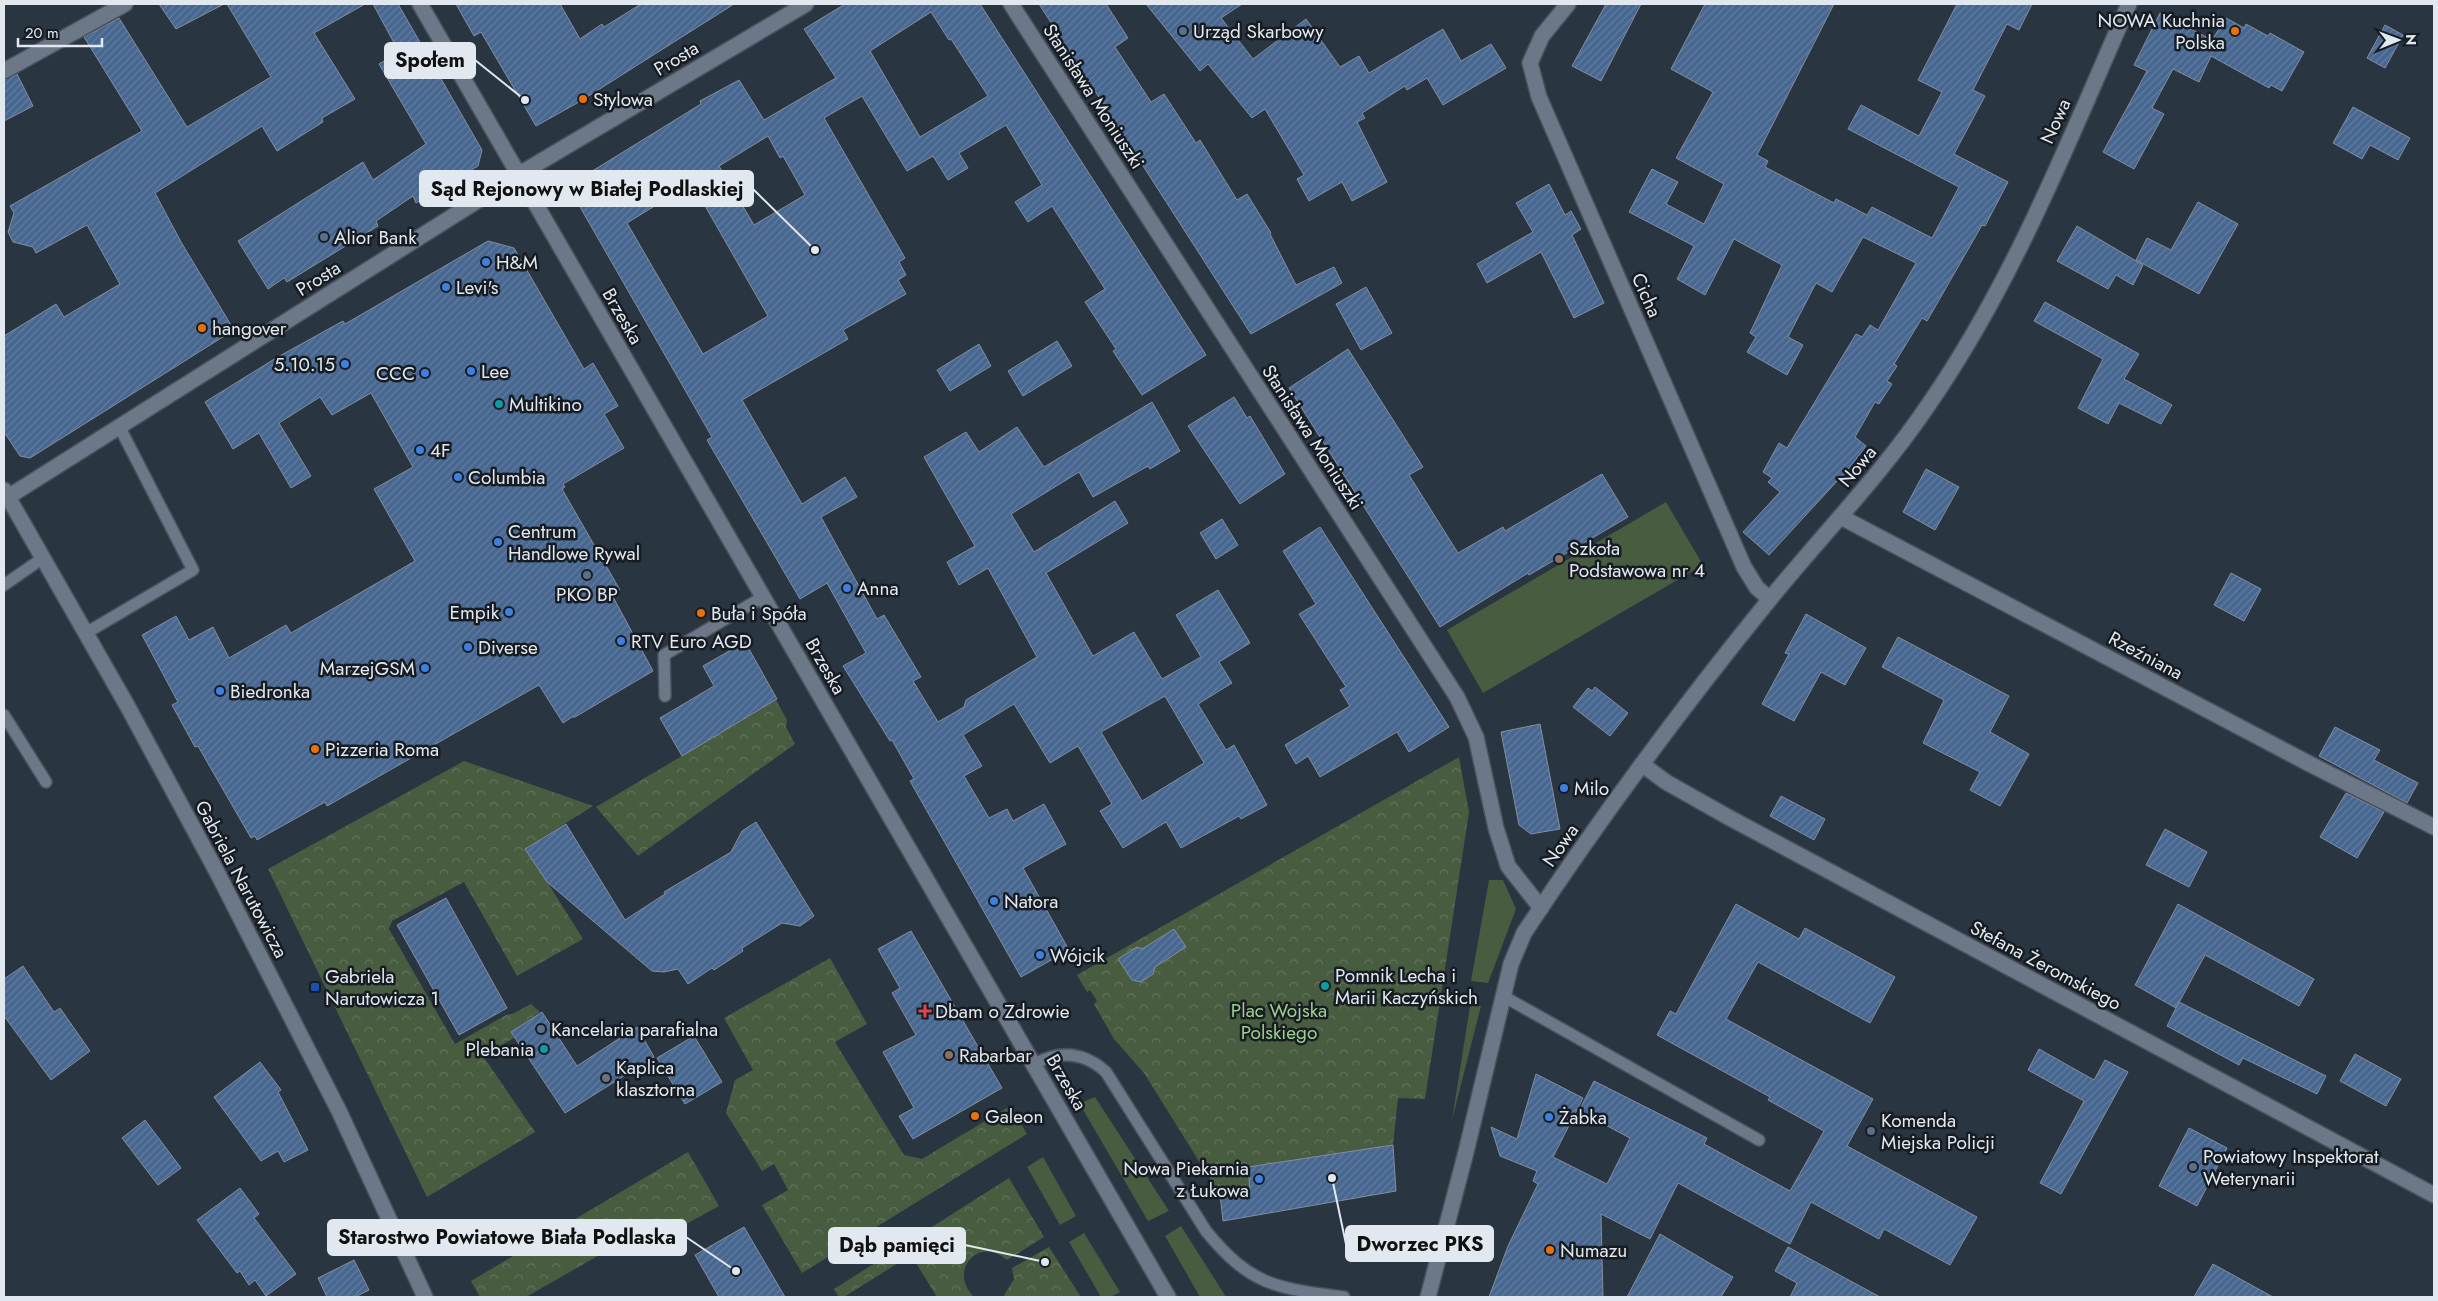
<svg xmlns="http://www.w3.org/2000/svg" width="2438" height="1301" font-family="Jost,sans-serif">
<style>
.grass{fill:#485c40}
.forest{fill:url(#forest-crowns)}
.building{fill:url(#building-hatch);stroke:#828e9e;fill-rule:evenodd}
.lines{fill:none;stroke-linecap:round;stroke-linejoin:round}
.lane-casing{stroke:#49515d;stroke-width:14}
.street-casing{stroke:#49515d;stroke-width:18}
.secondary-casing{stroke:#49515d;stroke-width:18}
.lane{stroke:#6c7887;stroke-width:11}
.street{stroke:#6c7887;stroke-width:15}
.secondary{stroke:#6c7887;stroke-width:15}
.service-dot{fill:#5c6f8a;stroke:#171c22;stroke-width:2}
.food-dot{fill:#e8710a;stroke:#171c22;stroke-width:2}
.shop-dot{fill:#3f7fe0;stroke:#171c22;stroke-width:2}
.culture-dot{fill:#0f9aa8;stroke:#171c22;stroke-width:2}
.education-dot{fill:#8d6e63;stroke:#171c22;stroke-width:2}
.transit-dot{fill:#1a4fb4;stroke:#171c22;stroke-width:2}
.health-dot{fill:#e0444e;stroke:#171c22;stroke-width:2}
.worship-dot{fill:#6b7280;stroke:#171c22;stroke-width:2}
.labels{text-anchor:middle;stroke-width:5;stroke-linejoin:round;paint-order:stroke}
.poi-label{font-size:19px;fill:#e1e8f0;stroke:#171c22;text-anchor:start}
.street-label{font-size:19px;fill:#e1e8f0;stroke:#171c22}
.park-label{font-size:19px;fill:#9ecf8c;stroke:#171c22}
.leader{fill:none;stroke:#e1e8f0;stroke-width:2}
.callout-dot{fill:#e1e8f0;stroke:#171c22;stroke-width:2}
.callout{fill:#e1e8f0;stroke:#e1e8f0;stroke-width:2}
.callout-label{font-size:20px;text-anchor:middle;font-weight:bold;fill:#111}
</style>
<defs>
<pattern id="forest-crowns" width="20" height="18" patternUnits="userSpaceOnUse" patternTransform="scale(1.25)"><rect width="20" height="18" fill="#485c40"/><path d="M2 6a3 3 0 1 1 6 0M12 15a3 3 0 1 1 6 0" fill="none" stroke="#62735c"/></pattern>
<pattern id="building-hatch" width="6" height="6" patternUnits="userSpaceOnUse" patternTransform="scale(1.25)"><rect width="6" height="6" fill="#476790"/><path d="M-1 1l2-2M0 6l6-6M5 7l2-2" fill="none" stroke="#617da0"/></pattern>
</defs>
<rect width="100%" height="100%" fill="#2a3542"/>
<g class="grass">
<polygon points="1666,502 1703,565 1483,693 1447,630"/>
<polygon points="1489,880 1503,880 1516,909 1488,983 1471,981"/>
<polygon points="1470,1006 1481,1006 1452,1120"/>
<polygon points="1095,1097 1169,1211 1148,1221 1082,1108 1083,1102"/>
<polygon points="1043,1157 1076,1216 1060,1225 1027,1167"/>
<polygon points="1181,1226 1226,1297 1200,1297 1165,1236"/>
<polygon points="1084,1233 1120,1292 1111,1297 1101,1297 1069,1242"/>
</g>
<g class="forest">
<polygon points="776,700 787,720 786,727 795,744 638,856 596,807"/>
<polygon points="1459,757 1469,812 1425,1099 1398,1098 1393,1145 1270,1189 1220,1195 1144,1073 1114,1039 1094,1004 1097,1001 1090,990 1087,992 1077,975"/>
<polygon points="464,761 593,806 526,848 583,939 517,976 464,882 392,921 389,929 455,1044 506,1015 512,1014 531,1004 540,1012 511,1032 514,1038 483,1056 535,1132 427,1197 268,869"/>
<polygon points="830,958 867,1024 835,1042 904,1155 922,1159 1010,1106 1027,1134 802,1273 762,1205 788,1190 774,1164 762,1171 726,1113 735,1080 753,1070 724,1018"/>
<polygon points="688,1152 719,1206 641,1249 629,1238 526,1297 480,1297 471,1281"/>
<path d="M 1009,1178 L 1044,1237 L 1007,1260 C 980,1235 947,1270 974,1297 L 937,1297 L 911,1255 L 844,1297 L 839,1297 L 834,1289 Z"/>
<polygon points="1049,1247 1081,1297 1003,1297 1014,1279 1012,1268"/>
</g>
<g class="building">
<polygon points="159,4 224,4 176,29"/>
<polygon points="227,4 365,4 314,33 355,99 322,118 323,122 277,151 262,126 155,193 181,242 234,330 30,458 20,456 4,432 4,336 56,304 64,317 120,284 87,225 36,253 33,247 13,242 8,232 14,213 10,206 142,131 84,37 119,18 187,127 271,77"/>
<polygon points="373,4 398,4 482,150 478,166 416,203 413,196 376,221 378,226 287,282 284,278 268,289 238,241 363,162 373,180 426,144 379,64 399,52"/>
<polygon points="456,4 560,4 580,39 602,24 604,27 641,4 734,4 579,102 536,126 481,32 474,36"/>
<path d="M 845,4 L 980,4 L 1206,355 L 1142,395 L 1113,351 L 1116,349 L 1085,302 L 1105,289 L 1052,206 L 1028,222 L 1015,202 L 1042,185 L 1006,125 L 959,153 L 968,168 L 948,180 L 933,156 L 907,171 L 862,96 L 824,118 L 905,258 L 899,262 L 906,275 L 898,280 L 906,294 L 843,330 L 848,339 L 742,400 L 802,504 L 845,477 L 857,497 L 821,517 L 877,619 L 884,615 L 921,677 L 913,681 L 938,722 L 964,707 L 966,700 L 1037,657 L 988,568 L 959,585 L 947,562 L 975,546 L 924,457 L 966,432 L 979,452 L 1017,427 L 1044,467 L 1152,402 L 1180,451 L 1150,469 L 1148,466 L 1093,497 L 1079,472 L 1011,514 L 1034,552 L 1115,501 L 1128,523 L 1046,573 L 1093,656 L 1134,632 L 1162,679 L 1201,657 L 1176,615 L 1218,590 L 1250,643 L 1219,662 L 1232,683 L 1198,704 L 1226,750 L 1234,745 L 1267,805 L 1241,819 L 1239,816 L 1181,848 L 1166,822 L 1123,848 L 1100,811 L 1112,804 L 1078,746 L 1050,763 L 1014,704 L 963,735 L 982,766 L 964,776 L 989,818 L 1007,809 L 1013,821 L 1044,804 L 1066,844 L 1023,868 L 1069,950 L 1021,977 L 910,781 L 914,779 L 892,740 L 890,741 L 843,666 L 866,653 L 827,583 L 800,599 L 707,440 L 712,437 L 568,186 L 701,104 L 700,101 L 739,80 L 764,120 L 836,78 L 804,29 ZM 931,12 L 949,40 L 951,39 L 988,96 L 920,137 L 870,51 ZM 768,136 L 780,158 L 783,156 L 805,195 L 754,225 L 719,166 ZM 692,183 L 768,316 L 703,354 L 627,223 ZM 1165,696 L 1204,763 L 1142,801 L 1101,732 Z"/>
<polygon points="1039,4 1106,4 1128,38 1115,47 1151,102 1164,94 1196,143 1200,140 1237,200 1247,194 1271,233 1270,234 1296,285 1334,267 1342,283 1251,334"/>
<polygon points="1146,4 1242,4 1221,18 1253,59 1306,19 1340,67 1359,56 1369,73 1443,29 1461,61 1491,44 1506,68 1443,105 1427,78 1407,90 1405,86 1362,113 1365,118 1357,122 1387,182 1352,201 1342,182 1309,201 1297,179 1304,175 1265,109 1252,118 1208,64 1200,71"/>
<polygon points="1606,4 1641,4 1601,81 1572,66"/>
<polygon points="1705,4 1834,4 1757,155 1768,161 1765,167 1834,203 1836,199 1867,215 1872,207 1932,238 1959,187 1848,129 1861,105 1919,136 1942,92 1918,80 1957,4 2032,4 2019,30 2007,24 1973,90 1985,96 1954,154 2008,182 1985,226 1982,225 1927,321 1922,318 1894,364 1897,366 1887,381 1892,384 1879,404 1875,402 1855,437 1866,446 1840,480 1839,479 1769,555 1743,532 1780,492 1768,482 1772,478 1763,472 1779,443 1787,448 1856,334 1862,337 1870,325 1878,330 1916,263 1863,237 1832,292 1816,283 1788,337 1803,345 1787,375 1747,352 1756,337 1750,333 1782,265 1734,239 1705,295 1677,279 1694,246 1629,212 1652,169 1678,182 1666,204 1704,224 1724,184 1676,158 1713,92 1671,69"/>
<polygon points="2160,13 2212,40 2226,18 2244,28 2246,24 2268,36 2270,33 2304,52 2282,91 2271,85 2269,88 2211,56 2199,82 2173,69 2152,108 2164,114 2134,169 2103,152 2147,71 2134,65"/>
<polygon points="2385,25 2403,35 2385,68 2367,58"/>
<polygon points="17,74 33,106 4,121 4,80"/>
<polygon points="2353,107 2410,138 2398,160 2370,145 2362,159 2333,143"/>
<polygon points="1549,184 1565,215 1571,211 1581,229 1572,235 1604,303 1574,318 1541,252 1487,283 1477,264 1533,232 1516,203"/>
<polygon points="2198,202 2238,224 2199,294 2136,260 2147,238 2171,250"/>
<polygon points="2077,226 2143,265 2133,285 2116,275 2108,289 2057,261"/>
<polygon points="488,241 514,248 584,369 593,363 618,406 604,414 624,448 563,484 565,487 562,489 620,590 612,595 653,671 575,717 572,717 563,723 539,685 327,806 325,802 257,840 255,836 251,838 198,746 195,747 172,705 178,702 142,635 176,616 189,640 213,627 229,658 286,625 291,633 415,561 374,489 413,467 371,393 332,415 320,397 279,423 311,476 291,488 259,433 233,449 205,402 276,358 343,321 345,324"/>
<polygon points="1366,287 1392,333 1361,350 1336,304"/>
<polygon points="2045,302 2139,354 2124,379 2172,405 2161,424 2119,403 2108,424 2078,408 2103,359 2034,321"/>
<polygon points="1057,341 1072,366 1023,396 1008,371"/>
<polygon points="979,344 991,366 950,391 937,370"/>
<polygon points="1348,349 1423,467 1409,475 1458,553 1503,527 1505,531 1602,474 1628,517 1529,575 1528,573 1440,627 1289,388"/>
<polygon points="1234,397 1247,418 1250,416 1285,474 1240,504 1188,426"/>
<polygon points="1926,469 1959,487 1935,530 1903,512"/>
<polygon points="1222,519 1238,545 1216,559 1200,533"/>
<polygon points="1320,527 1449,727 1409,752 1397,732 1320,777 1308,756 1296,764 1285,745 1350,706 1340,690 1346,687 1299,614 1316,604 1283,551"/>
<polygon points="2231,573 2261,589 2244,621 2214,605"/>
<polygon points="1806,614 1866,648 1845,685 1821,672 1794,721 1762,704 1789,654 1785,653"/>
<polygon points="1898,637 2009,696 1990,732 2029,754 2000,806 1970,790 1980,772 1923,743 1944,700 1882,667"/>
<polygon points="745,642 777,699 682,756 660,718 714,686 703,666"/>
<polygon points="1595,687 1628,713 1610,736 1573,707 1588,688 1592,691"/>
<polygon points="1540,724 1560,829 1531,834 1519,825 1501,732"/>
<polygon points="2335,727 2380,750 2374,760 2418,783 2407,803 2319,756"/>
<polygon points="2346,793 2384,812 2357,858 2320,837"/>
<polygon points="1781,796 1825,819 1814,840 1770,816"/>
<polygon points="756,822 814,916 800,926 782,923 742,948 743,951 714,970 712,968 688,984 678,969 664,972 652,971 547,882 525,849 566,824 625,920 665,894 664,892 731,852 742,831"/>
<polygon points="2165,829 2207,852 2189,887 2146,865"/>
<polygon points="446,898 507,1008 459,1035 397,925"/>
<polygon points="1736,904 1799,939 1805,928 1895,977 1870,1023 1758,962 1726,1019 1873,1099 1847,1146 1977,1217 1950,1265 1884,1229 1879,1239 1811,1202 1790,1244 1678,1183 1650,1239 1601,1214 1603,1297 1489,1297 1508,1246 1538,1184 1533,1181 1537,1171 1500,1156 1491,1127 1517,1139 1536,1074 1583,1098 1553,1157 1607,1184 1630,1138 1579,1111 1594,1081 1707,1138 1704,1144 1790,1191 1824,1131 1768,1100 1770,1097 1657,1035 1670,1011 1676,1014"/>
<polygon points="2178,904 2314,979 2299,1006 2205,955 2176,1008 2135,985"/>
<polygon points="1174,929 1186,947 1155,967 1153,974 1141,982 1132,980 1118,959 1137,947 1142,949"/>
<polygon points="911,931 1002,1088 913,1139 899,1116 914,1108 883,1052 916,1035 892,993 900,988 878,949"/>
<polygon points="23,966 54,1012 60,1008 90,1051 51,1080 4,1016 4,979"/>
<polygon points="2179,1002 2326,1076 2317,1094 2243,1058 2239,1065 2167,1026"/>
<polygon points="542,1012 577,1066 637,1027 654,1057 565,1113 511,1032"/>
<polygon points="694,1036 722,1082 685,1104 657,1058"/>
<polygon points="2039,1049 2094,1080 2105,1060 2128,1072 2061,1194 2040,1183 2084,1101 2028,1070"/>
<polygon points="2355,1054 2401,1079 2386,1106 2340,1081"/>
<polygon points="260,1062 281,1090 278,1092 308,1150 284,1162 278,1151 261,1161 214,1097"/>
<polygon points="145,1120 181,1168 158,1185 122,1138"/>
<polygon points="2189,1128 2227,1148 2197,1206 2159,1186"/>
<polygon points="1393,1145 1396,1191 1223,1221 1220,1195 1250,1191 1248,1167"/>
<polygon points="240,1188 259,1214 254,1218 296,1274 266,1296 255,1280 249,1285 240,1271 237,1273 197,1220"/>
<polygon points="744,1227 785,1297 719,1297 695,1255"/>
<polygon points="1660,1234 1733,1277 1721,1297 1627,1297"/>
<polygon points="1788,1247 1880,1297 1790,1297 1797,1283 1775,1271"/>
<polygon points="354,1260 369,1290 355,1297 327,1297 318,1278"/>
<polygon points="2213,1264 2273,1297 2194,1297"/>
</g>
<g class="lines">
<defs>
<g id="lane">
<polyline points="4,585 43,558"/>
<polyline points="86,633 193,570 120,428"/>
<polyline points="665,696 664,655 763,597"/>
<polyline points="4,715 46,782"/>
<polyline points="1503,996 1759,1140"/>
<path d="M 1034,1064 C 1060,1050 1084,1052 1106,1072 L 1206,1231 C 1251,1286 1276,1288 1344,1297"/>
</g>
<g id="street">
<polyline points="420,4 1168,1297"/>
<polyline points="1011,4 1457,697 1476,737 1496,828 1508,866 1541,908"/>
<polyline points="1568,4 1542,36 1530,63 1539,97 1744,567 1757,588 1770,599"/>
<polyline points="4,71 125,4"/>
<polyline points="8,497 518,175 806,4"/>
<polyline points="1841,517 2306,762 2434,827"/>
<polyline points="1643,765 1666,782 1728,817 2434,1195"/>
</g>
<g id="secondary">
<polyline points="4,490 128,707 218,874 339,1111 425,1297"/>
<path d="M 1428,1297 L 1466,1152 L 1511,964 L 1524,933 C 1600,818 1683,706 1770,599 C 1823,534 1882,474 1929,404 C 2014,281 2069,140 2129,4"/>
</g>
</defs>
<use href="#lane" class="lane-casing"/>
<use href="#street" class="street-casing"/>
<use href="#secondary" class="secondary-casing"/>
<use href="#lane" class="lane"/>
<use href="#street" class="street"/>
<use href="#secondary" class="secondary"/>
</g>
<g class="service-dot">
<circle cx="1183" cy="31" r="5"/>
<circle cx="324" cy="237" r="5"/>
<circle cx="587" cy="575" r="5"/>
<circle cx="541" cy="1029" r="5"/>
<circle cx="1871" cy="1131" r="5"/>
<circle cx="2193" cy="1167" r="5"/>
</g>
<g class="food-dot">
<circle cx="2235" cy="31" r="5"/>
<circle cx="583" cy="99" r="5"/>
<circle cx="202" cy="328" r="5"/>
<circle cx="701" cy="613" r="5"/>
<circle cx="315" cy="749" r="5"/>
<circle cx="975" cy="1116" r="5"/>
<circle cx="1550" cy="1250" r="5"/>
</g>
<g class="shop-dot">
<circle cx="486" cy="262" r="5"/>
<circle cx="446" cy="287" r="5"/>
<circle cx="345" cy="364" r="5"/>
<circle cx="471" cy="371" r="5"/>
<circle cx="425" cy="373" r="5"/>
<circle cx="420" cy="450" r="5"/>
<circle cx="458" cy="477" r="5"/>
<circle cx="498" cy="542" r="5"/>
<circle cx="847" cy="588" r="5"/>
<circle cx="509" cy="612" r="5"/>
<circle cx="621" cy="641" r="5"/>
<circle cx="468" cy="647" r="5"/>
<circle cx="425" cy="668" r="5"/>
<circle cx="220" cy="691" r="5"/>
<circle cx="1564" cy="788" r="5"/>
<circle cx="994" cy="901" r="5"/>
<circle cx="1040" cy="955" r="5"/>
<circle cx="1549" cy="1117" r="5"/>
<circle cx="1259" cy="1179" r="5"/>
</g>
<g class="culture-dot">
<circle cx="499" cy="404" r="5"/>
<circle cx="1325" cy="986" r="5"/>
<circle cx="544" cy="1049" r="5"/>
</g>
<g class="education-dot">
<circle cx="1559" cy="559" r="5"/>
<circle cx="949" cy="1055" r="5"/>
</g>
<rect class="transit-dot" x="310" y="982" width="10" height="10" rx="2.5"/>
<path class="health-dot" d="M922.5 1003.5h5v5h5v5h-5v5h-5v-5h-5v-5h5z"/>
<circle class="worship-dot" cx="606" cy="1078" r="5"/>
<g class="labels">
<g class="poi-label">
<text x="2225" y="27" text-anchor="end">NOWA Kuchnia<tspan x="2225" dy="22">Polska</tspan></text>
<text x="1193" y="38">Urząd Skarbowy</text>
<text x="593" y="106">Stylowa</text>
<text x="334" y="244">Alior Bank</text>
<text x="496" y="269">H&amp;M</text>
<text x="456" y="294">Levi's</text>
<text x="212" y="335">hangover</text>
<text x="335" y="371" text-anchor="end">5.10.15</text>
<text x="481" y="378">Lee</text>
<text x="415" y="380" text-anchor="end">CCC</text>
<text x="509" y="411">Multikino</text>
<text x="430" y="457">4F</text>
<text x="468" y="484">Columbia</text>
<text x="508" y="538">Centrum<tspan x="508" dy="22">Handlowe Rywal</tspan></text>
<text x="1569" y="555">Szkoła<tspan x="1569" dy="22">Podstawowa nr 4</tspan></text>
<text x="857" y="595">Anna</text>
<text x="587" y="601" text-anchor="middle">PKO BP</text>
<text x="499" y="619" text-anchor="end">Empik</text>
<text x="711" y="620">Buła i Spóła</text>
<text x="631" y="648">RTV Euro AGD</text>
<text x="478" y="654">Diverse</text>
<text x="415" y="675" text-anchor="end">MarzejGSM</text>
<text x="230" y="698">Biedronka</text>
<text x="325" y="756">Pizzeria Roma</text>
<text x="1574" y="795">Milo</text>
<text x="1004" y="908">Natora</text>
<text x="1050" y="962">Wójcik</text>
<text x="1335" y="982">Pomnik Lecha i<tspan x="1335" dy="22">Marii Kaczyńskich</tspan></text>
<text x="325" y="983">Gabriela<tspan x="325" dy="22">Narutowicza 1</tspan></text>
<text x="935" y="1018">Dbam o Zdrowie</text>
<text x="551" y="1036">Kancelaria parafialna</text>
<text x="534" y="1056" text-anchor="end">Plebania</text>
<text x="959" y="1062">Rabarbar</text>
<text x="616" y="1074">Kaplica<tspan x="616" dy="22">klasztorna</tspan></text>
<text x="985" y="1123">Galeon</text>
<text x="1559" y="1124">Żabka</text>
<text x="1881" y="1127">Komenda<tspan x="1881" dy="22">Miejska Policji</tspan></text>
<text x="2203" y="1163">Powiatowy Inspektorat<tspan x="2203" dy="22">Weterynarii</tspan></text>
<text x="1249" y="1175" text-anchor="end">Nowa Piekarnia<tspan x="1249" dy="22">z Łukowa</tspan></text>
<text x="1560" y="1257">Numazu</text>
</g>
<g class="street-label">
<text transform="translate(676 58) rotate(-31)" y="7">Prosta</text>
<text transform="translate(1094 96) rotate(57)" y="7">Stanisława Moniuszki</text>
<text transform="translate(2055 121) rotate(-66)" y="7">Nowa</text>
<text transform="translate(318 278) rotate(-32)" y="7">Prosta</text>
<text transform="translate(1647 295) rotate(66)" y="7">Cicha</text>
<text transform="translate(623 316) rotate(60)" y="7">Brzeska</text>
<text transform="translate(1313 437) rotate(57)" y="7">Stanisława Moniuszki</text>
<text transform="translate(1857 466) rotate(-50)" y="7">Nowa</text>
<text transform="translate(2146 655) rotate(28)" y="7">Rzeźniana</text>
<text transform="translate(826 666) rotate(60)" y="7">Brzeska</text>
<text transform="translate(1560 845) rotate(-55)" y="7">Nowa</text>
<text transform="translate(242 879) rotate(62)" y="7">Gabriela Narutowicza</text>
<text transform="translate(2046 965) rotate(28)" y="7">Stefana Żeromskiego</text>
<text transform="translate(1067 1082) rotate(60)" y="7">Brzeska</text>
</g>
<g class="park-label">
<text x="1279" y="1017">Plac Wojska<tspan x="1279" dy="22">Polskiego</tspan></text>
</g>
</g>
<path class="leader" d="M525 100L475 60M815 250L753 189M736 1271L686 1237M1332 1178L1346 1244M1045 1262L965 1245"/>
<g class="callout-dot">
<circle cx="525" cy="100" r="5"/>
<circle cx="815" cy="250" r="5"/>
<circle cx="736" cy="1271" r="5"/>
<circle cx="1332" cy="1178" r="5"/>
<circle cx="1045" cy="1262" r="5"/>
</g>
<g class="callout">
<rect x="385" y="43" width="90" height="35" rx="5"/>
<rect x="420" y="171" width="333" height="35" rx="5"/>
<rect x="328" y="1220" width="358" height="35" rx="5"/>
<rect x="1346" y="1226" width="147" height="35" rx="5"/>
<rect x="829" y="1228" width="136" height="35" rx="5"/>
</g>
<g class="callout-label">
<text x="430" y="67">Społem</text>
<text x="587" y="196">Sąd Rejonowy w Białej Podlaskiej</text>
<text x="507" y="1244">Starostwo Powiatowe Biała Podlaska</text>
<text x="1420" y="1251">Dworzec PKS</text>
<text x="897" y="1252">Dąb pamięci</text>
</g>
<rect width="2438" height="1301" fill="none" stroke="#e1e8f0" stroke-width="10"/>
<g transform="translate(2398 40) rotate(89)" stroke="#171c22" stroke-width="4" paint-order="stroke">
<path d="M0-4L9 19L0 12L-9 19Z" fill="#e1e8f0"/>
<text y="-8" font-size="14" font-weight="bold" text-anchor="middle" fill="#e1e8f0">N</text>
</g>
<path d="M18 38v8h84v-8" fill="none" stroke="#e1e8f0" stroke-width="2.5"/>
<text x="25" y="38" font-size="15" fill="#e1e8f0" stroke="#171c22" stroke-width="4" paint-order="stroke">20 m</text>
</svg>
